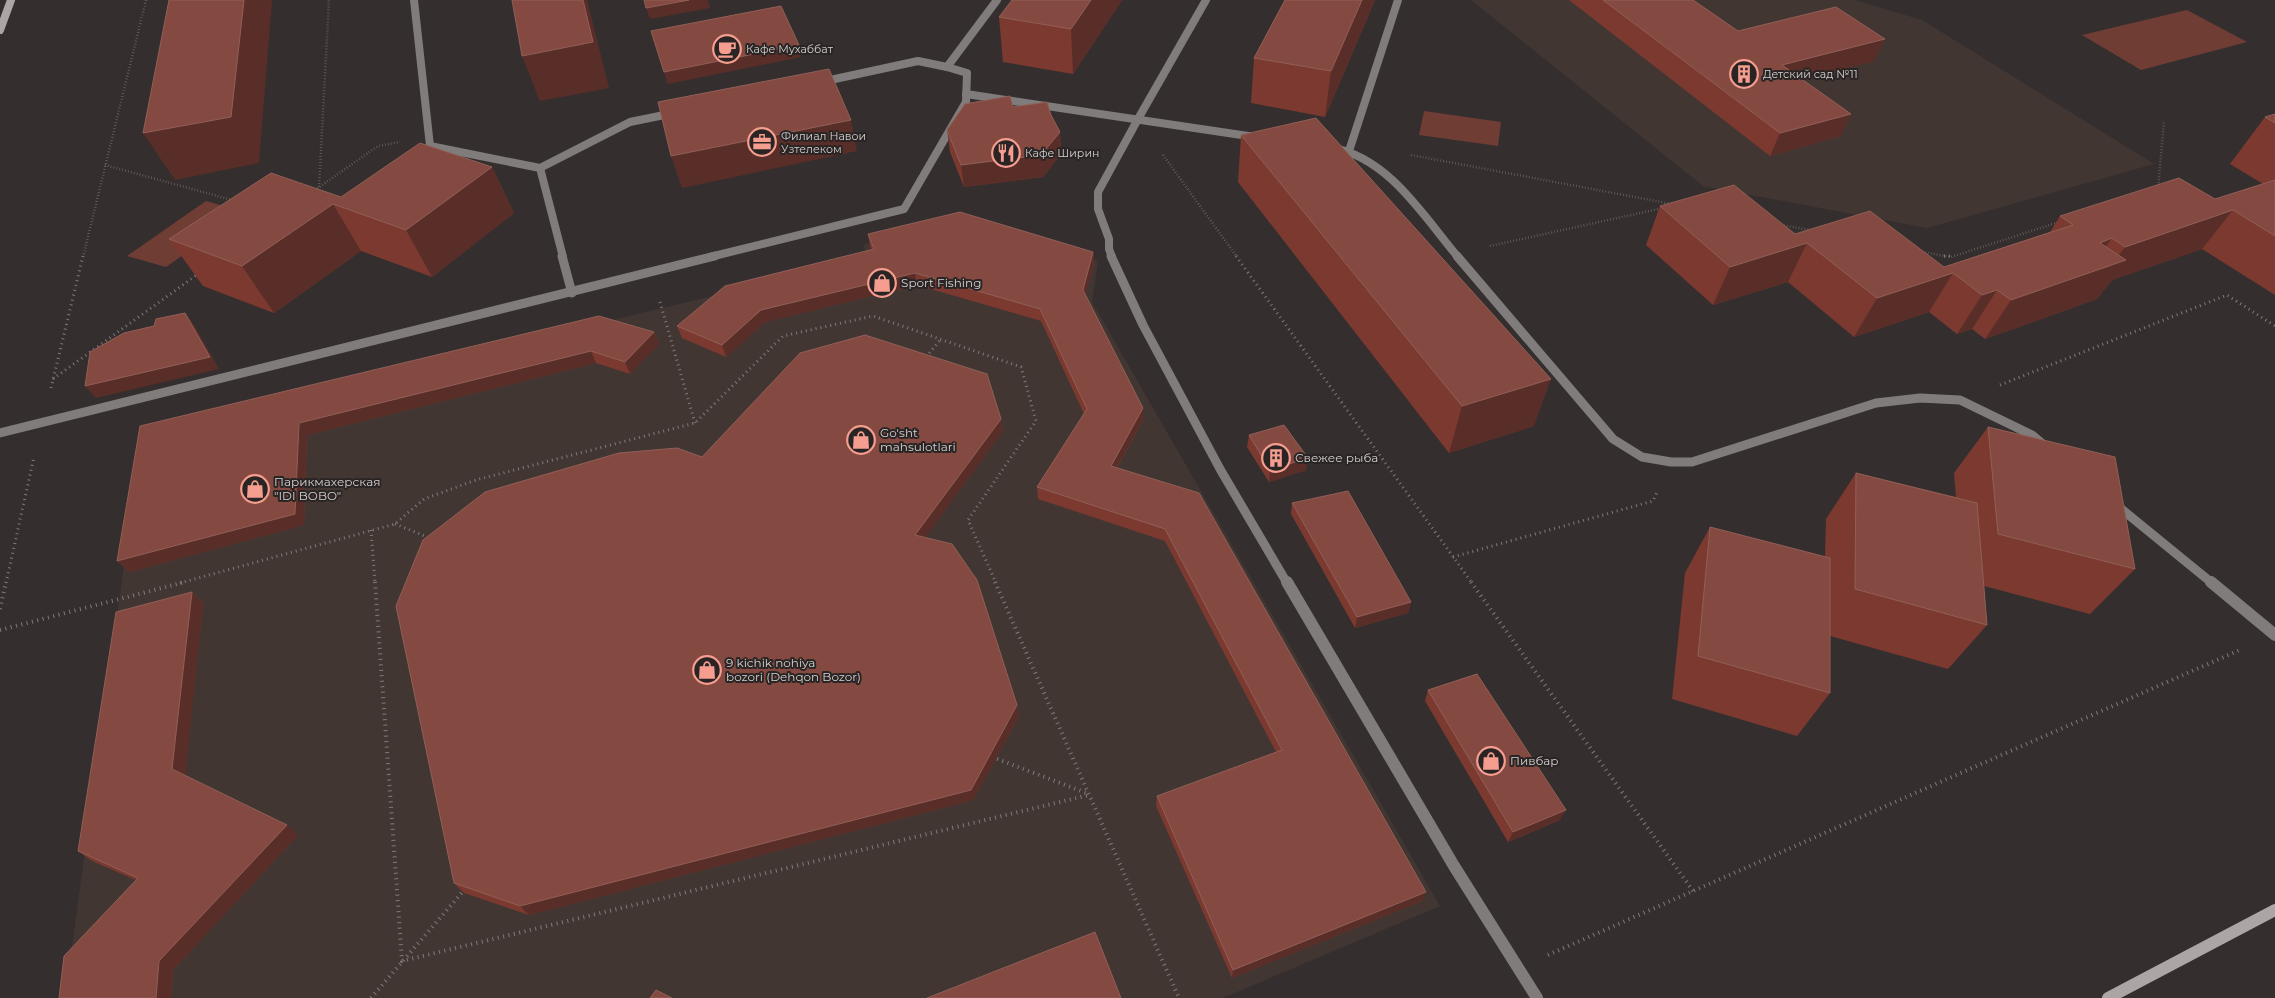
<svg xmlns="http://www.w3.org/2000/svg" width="2275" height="998" font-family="Montserrat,sans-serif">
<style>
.built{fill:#423633}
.green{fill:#703d35}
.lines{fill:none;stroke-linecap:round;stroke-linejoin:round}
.path-far2{stroke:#807b7a;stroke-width:2.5;stroke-dasharray:0.5 2.5;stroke-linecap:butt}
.path-far1{stroke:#807b7a;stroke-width:3;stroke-dasharray:1 4;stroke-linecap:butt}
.path{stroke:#807b7a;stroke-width:4;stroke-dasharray:1 4.5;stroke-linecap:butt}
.lane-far2{stroke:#7f7c7b;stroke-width:8}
.lane-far1{stroke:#7f7c7b;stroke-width:9}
.lane{stroke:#7f7c7b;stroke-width:12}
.street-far2{stroke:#7f7c7b;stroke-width:8}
.street-far1{stroke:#7f7c7b;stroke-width:9}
.street{stroke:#7f7c7b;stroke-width:12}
.secondary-far1{stroke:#aba6a5;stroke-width:8}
.secondary{stroke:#aba6a5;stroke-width:12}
.wall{fill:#7b3930}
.shaded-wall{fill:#5a2e28}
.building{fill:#844a41;stroke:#915f57}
.labels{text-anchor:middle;stroke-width:4;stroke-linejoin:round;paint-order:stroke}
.far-poi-label{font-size:11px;fill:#d4d0cf;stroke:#2a2524;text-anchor:start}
.poi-label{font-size:12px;fill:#d4d0cf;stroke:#2a2524;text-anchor:start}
</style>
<rect width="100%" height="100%" fill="#342f2e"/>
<g class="built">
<polygon points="1471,0 1854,0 1922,20 2154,164 1927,228 1703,186"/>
<polygon points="963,219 1098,261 1092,302 1440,906 1223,998 65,998 142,434 869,258 863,245"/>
</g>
<g class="green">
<polygon points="2187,10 2247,42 2141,70 2082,35"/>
<polygon points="1424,111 1501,122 1498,146 1419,135"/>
<polygon points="206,201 244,212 166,267 127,256"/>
</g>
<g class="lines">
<g class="path-far2">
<polyline points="1163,155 1237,257"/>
<polyline points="1411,155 1672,204"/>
<polyline points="105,165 232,200"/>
<polyline points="319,187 329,0"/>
<polyline points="2158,189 2164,122"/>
<polyline points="315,190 378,146 400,142"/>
<polyline points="1781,225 1810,230"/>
<polyline points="1490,246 1663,208"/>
<polyline points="1922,252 1951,257 2059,222"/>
<polyline points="83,257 146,0"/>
</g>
<g class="path-far1">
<polyline points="1236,256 1472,583"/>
<polyline points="1944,256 1954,256"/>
<polyline points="660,302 695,423"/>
<polyline points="926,357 941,339"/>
<polyline points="53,379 198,274"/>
<polyline points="2000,385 2227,295 2275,326"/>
<polyline points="51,388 83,256"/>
<polyline points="395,524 430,538"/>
<polyline points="371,530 375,583"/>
<polyline points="1453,557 1653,501 1658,490"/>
<polyline points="6,583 34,457"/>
<polyline points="180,583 395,524 424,499 476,480 695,423 783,336 873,316 1021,367 1036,421 968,520 996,583"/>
</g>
<g class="path">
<polyline points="375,582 402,961 1089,795"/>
<polyline points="995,582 1179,998"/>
<polyline points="1471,582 1693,891"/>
<polyline points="0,609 6,582"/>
<polyline points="0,630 185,582"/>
<polyline points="992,757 1089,794"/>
<polyline points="1548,955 2242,649"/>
<polyline points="371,998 465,889"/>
</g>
<polyline class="lane-far2" points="1112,257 1109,249 1109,239 1098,209 1098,192 1138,119"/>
<polyline class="lane-far1" points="1111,256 1143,325 1220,469 1287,583"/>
<polyline class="lane" points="1287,582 1454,866 1537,998"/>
<g class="street-far2">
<polyline points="414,0 430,146 540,168 563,257"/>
<polyline points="821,82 918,61 947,67"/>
<polyline points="966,94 1255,137"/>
<polyline points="1138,119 1206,0"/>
<path d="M 1333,148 C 1389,158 1424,217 1458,257"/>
<polyline points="1349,151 1398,0"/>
<polyline points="540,168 630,122 674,113"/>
<polyline points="710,257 904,209 966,102 967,73 947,67 997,0"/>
</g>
<g class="street-far1">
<polyline points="562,256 572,293"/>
<polyline points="1457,256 1613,439 1642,457 1671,462 1692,462 1876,403 1920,398 1960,400 2032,435 2045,446"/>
<polyline points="0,433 715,256"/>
<polyline points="2114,503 2212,583"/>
</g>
<polyline class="street" points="2211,582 2275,635"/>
<polyline class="secondary-far1" points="0,30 11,0"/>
<polyline class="secondary" points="2108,998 2275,910"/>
</g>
<g class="wall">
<polygon points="1122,0 1073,74 1003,62 999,17"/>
<polygon points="1285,0 1375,0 1325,117 1251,103 1254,58"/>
<polygon points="1569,0 1693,0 1738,31 1874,61 1802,79 1841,136 1770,156"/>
<polygon points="1013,107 1051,115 1060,132 1061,154 1043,177 964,187 950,152 947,130"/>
<polygon points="2275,114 2275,295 2202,249 2112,280 2097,299 1985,339 1972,329 1957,334 1929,312 1854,337 1788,282 1713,305 1646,245 1660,206 1795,234 1944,267 2050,232 2060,216 2215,199 2263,184 2230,164 2265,117"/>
<polygon points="1241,135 1534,426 1449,453 1238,182"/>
<polygon points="492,167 514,213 432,277 361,251 274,313 203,286 169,239 341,197"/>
<polygon points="868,234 1093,252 1094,264 1085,295 1143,420 1117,468 1199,493 1422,901 1232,978 1156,806 1157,796 1276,752 1165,541 1038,499 1037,487 1084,414 1041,321 917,285 765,322 726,357 682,338 677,326 872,249 870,246"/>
<polygon points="654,332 659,344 630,374 596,363 307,435 304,525 129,572 117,561 140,426"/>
<polygon points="1001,419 1003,431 925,537 1019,716 973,800 529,915 464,893 454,883 702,457"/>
<polygon points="1988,427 2135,569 2090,614 1984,586 1987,625 1948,669 1830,636 1830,693 1797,736 1672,699 1685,573 1710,527 1825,557 1826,519 1856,473 1956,497 1954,473"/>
<polygon points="1249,435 1306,470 1269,482 1247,447"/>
<polygon points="1292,503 1411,602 1408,613 1355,628 1291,514"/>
<polygon points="192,592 203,603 185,775 298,835 173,970 171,998 59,998 136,880 92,861 78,851"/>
<polygon points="1428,690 1560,820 1508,842 1425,701"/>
</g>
<g class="shaded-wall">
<polygon points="244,0 272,0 259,163 175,180 143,133"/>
<polygon points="583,0 587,0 609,88 540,101 522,56"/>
<polygon points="689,0 708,0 710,8 650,19 646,8"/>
<polygon points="1091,0 1122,0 1073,74 1071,29"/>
<polygon points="1362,0 1375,0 1325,117 1331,71"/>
<polygon points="1885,39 1874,61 1773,87 1782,65"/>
<polygon points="799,45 801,57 668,84 664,72"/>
<polygon points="1851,114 1841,136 1770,156 1780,133"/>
<polygon points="851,120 857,151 682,188 671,156"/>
<polygon points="1060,132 1061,154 1043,177 964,187 961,165"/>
<polygon points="492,167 514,213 432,277 406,230"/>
<polygon points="333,204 361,251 274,313 242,266"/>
<polygon points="2233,210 2202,249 2112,280 2097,299 1985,339 2011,300 2100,243 2112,238 2086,274 2111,266 2125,247"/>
<polygon points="1807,243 1788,282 1713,305 1730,267"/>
<polygon points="1093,252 1094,264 1083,302 1083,290"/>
<polygon points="915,273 917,285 765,322 726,357 722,345 761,310"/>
<polygon points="1953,273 1929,312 1854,337 1877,298"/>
<polygon points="1997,290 1972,329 1957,334 1982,295"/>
<polygon points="185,313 194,325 219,369 96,398 85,386"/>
<polygon points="654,332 659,344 630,374 625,362"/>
<polygon points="591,351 596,363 307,435 304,525 129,572 117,561 299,423"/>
<polygon points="1551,379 1534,426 1449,453 1462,406"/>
<polygon points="1143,408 1143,420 1111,478 1111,466"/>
<polygon points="1001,419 1003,431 918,547 915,535"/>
<polygon points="1308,458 1306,470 1269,482 1270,470"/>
<polygon points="192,592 203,603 185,779 172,769"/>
<polygon points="1411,602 1408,613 1355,628 1357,617"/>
<polygon points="1017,705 1019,716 973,800 529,915 520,906"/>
<polygon points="1566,810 1560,820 1508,842 1513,832"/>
<polygon points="287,825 298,835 173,970 171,998 156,998 159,961"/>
<polygon points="1426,892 1422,901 1232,978 1233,970"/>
</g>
<g class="building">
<polygon points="169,0 244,0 231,117 143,133"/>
<polygon points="512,0 583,0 593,42 522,56"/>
<polygon points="644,0 689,0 646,8"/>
<polygon points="1012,0 1091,0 1071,29 999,17"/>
<polygon points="1285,0 1362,0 1331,71 1254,58"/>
<polygon points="1603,0 1693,0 1738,31 1836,7 1885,39 1782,65 1851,114 1780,133"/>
<polygon points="781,6 799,45 664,72 651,31"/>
<polygon points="829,69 851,120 671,156 658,102"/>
<polygon points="1010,96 1013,107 1047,102 1051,115 1060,132 1041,155 961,165 947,130 965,104"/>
<polygon points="2275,114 2275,123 2265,117"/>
<polygon points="1316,118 1551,379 1462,406 1241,135"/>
<polygon points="420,143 492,167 406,230 333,204 242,266 169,239 271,173 341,197"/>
<polygon points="2179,178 2215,199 2275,180 2275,236 2233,210 2125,247 2112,238 2100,243 2126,260 2011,300 1997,290 1982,295 1953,273 1877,298 1807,243 1730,267 1660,206 1734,185 1795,234 1870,211 1944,267 2073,225 2060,216"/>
<polygon points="960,212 1093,252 1083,290 1143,408 1111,466 1199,493 1426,892 1233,970 1157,796 1282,750 1165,529 1037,487 1087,409 1040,309 915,273 761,310 722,345 677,326 725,286 874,249 868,234"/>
<polygon points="185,313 210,357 85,386 90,352 124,333 154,326 156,319"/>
<polygon points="599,316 654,332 625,362 591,351 299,423 295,514 117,561 140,426"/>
<polygon points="865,335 987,374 1001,419 915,535 952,544 977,580 1017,705 971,790 520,906 454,883 396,606 423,540 485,492 619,453 677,448 702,457 800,353"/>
<polygon points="1284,425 1308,458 1270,470 1249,435"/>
<polygon points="1988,427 2115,457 2135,569 1998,534"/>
<polygon points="1856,473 1977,503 1987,625 1855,589"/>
<polygon points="1348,491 1411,602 1357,617 1292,503"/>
<polygon points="1710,527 1830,558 1830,693 1698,656"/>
<polygon points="192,592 172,769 287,825 159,961 156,998 59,998 64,956 138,878 78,851 116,612"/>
<polygon points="1477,674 1566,810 1513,832 1428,690"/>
<polygon points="1095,932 1121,998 927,998"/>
<polygon points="656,990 672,998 650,998"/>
</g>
<defs>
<symbol id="cafe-ring" viewBox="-11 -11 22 22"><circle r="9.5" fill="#2a2524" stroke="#f59d8e" stroke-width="1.5"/><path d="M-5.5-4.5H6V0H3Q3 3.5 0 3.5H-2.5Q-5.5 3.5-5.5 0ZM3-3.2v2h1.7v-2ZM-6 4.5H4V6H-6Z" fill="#f59d8e"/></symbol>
<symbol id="building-ring" viewBox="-11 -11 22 22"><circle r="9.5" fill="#2a2524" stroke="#f59d8e" stroke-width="1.5"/><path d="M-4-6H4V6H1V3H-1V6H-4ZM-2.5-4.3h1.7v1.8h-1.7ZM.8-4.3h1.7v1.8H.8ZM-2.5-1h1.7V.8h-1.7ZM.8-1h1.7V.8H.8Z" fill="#f59d8e"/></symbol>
<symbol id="office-ring" viewBox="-11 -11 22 22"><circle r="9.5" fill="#2a2524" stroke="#f59d8e" stroke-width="1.5"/><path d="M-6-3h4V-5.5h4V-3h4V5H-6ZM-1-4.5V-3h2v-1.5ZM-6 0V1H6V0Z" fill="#f59d8e"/></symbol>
<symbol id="restaurant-ring" viewBox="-11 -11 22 22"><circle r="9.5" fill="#2a2524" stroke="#f59d8e" stroke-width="1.5"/><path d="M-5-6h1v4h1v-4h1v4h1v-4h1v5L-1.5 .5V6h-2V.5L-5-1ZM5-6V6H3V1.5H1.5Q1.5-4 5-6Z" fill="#f59d8e"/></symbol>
<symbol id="shop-ring" viewBox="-11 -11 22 22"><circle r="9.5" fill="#2a2524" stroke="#f59d8e" stroke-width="1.5"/><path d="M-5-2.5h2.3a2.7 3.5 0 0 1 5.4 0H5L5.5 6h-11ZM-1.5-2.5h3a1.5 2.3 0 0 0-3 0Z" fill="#f59d8e"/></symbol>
</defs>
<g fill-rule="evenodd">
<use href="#cafe-ring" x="711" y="33" width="32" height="32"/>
<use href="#building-ring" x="1728" y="58" width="32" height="32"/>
<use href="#office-ring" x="746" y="126" width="32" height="32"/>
<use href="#restaurant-ring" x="990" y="137" width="32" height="32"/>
<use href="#shop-ring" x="866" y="267" width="32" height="32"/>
<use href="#shop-ring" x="845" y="424" width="32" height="32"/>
<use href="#building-ring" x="1260" y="442" width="32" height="32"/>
<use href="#shop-ring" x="239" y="473" width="32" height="32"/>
<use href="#shop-ring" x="691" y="654" width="32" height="32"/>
<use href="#shop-ring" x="1475" y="745" width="32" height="32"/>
</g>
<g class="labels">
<g class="far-poi-label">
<text x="746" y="53">Кафе Мухаббат</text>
<text x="1763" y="78">Детский сад №11</text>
<text x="781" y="140">Филиал Навои<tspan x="781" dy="13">Узтелеком</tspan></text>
<text x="1025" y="157">Кафе Ширин</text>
</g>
<g class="poi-label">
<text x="901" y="287">Sport Fishing</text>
<text x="880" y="437">Go'sht<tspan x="880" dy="14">mahsulotlari</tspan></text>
<text x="1295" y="462">Свежее рыба</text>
<text x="274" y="486">Парикмахерская<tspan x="274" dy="14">"IDI BOBO"</tspan></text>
<text x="726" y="667">9 kichik nohiya<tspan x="726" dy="14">bozori (Dehqon Bozor)</tspan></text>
<text x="1510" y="765">Пивбар</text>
</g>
</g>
</svg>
